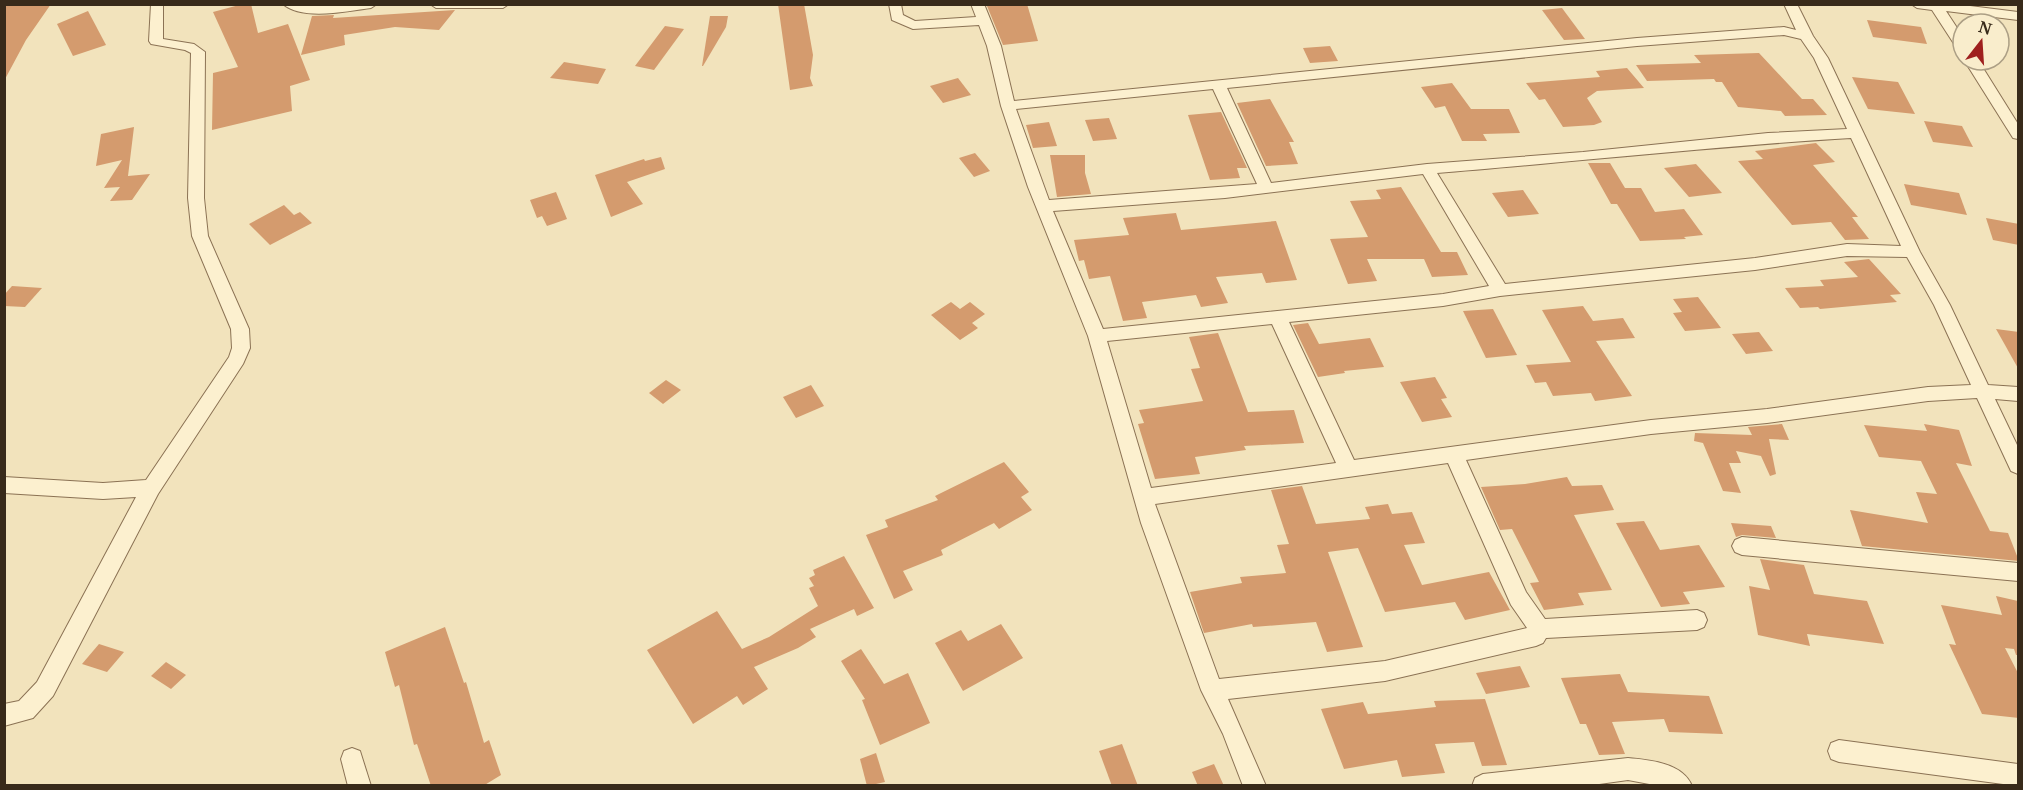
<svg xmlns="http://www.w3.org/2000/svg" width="2023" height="790" font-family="'Noto Serif',serif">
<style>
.building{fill:#d49b6e}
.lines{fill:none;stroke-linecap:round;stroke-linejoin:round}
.street-casing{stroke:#8b7254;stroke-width:2}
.street{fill:#fcf0cf;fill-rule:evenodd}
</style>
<rect width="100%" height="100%" fill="#f2e3bc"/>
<g class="building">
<polygon points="4,4 51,4 26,40 4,81"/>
<polygon points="243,4 251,4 258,33 288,24 310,80 290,86 292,111 212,130 213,73 238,67 213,12"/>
<polygon points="778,4 804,4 813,55 810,78 813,86 790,90"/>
<polygon points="998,4 1027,4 1038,41 1003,45 987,6"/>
<polygon points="1562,8 1585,39 1564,40 1542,10"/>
<polygon points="455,10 439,30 395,27 344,35 345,45 301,55 312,16 334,15 333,18"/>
<polygon points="88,11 106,45 73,56 57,24"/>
<polygon points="710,16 728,16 726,27 703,66 702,66"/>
<polygon points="1867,20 1921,27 1927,44 1873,37"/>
<polygon points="665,26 684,29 654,70 635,66"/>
<polygon points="1330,46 1338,61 1310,63 1303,48"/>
<polygon points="1759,53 1802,99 1813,99 1827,115 1785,116 1781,111 1738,107 1722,82 1716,82 1714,79 1647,81 1636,65 1701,63 1694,55"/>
<polygon points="564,62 606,69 598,84 550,78"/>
<polygon points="1627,68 1644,88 1597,91 1587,98 1602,122 1594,125 1563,127 1545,99 1539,100 1526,83 1600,77 1596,71"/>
<polygon points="1852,77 1898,82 1915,114 1868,109"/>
<polygon points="958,78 971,95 943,103 930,86"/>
<polygon points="1452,83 1471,109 1509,109 1520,133 1483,134 1487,141 1462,141 1445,106 1435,108 1421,87"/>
<polygon points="1270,99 1294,142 1289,142 1298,164 1266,166 1237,103"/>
<polygon points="1221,112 1247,168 1237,168 1240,178 1210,180 1188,115"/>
<polygon points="1109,118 1117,139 1093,141 1085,120"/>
<polygon points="1924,121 1962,126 1973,147 1933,142"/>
<polygon points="1049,122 1057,146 1033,148 1026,125"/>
<polygon points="134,127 128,176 150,174 132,200 110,201 120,187 104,188 122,160 96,166 101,134"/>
<polygon points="1816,143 1835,162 1813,165 1858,217 1852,217 1869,239 1845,240 1831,222 1792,225 1738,161 1763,159 1755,151"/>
<polygon points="975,153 990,171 974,177 959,158"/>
<polygon points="1050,155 1085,155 1085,173 1091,194 1057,197"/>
<polygon points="661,157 665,169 627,182 643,204 611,217 595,175 644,159 645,161"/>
<polygon points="1588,163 1610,163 1625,188 1641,188 1655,212 1684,209 1703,235 1684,237 1686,239 1640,241 1617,204 1611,204"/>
<polygon points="1696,164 1722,193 1689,197 1664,168"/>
<polygon points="1904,184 1959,193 1967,215 1911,205"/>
<polygon points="1401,187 1441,252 1457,252 1468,275 1432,277 1424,259 1367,259 1377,281 1348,284 1330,239 1368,237 1350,201 1381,199 1376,190"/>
<polygon points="1523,190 1539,214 1508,217 1492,193"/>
<polygon points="556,192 567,219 547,226 542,216 537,218 530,200"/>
<polygon points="284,205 294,215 300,212 312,223 270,245 249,224"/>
<polygon points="1176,213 1181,230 1276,221 1297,280 1266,283 1262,273 1216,277 1228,303 1201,307 1196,295 1142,302 1147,318 1123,321 1110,276 1089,279 1084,260 1079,261 1074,240 1129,235 1123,218"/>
<polygon points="1986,218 2019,224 2019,245 1993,240"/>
<polygon points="1869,259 1901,294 1890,295 1897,302 1820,309 1818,307 1800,308 1785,288 1824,286 1820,280 1858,277 1844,262"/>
<polygon points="12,286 42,288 25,307 4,306 4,295"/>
<polygon points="1698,297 1721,328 1685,331 1673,313 1682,312 1673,299"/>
<polygon points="951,302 960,309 970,302 985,314 972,323 978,328 960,340 931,315"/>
<polygon points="1583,306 1593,321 1623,318 1635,338 1596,341 1632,396 1595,401 1591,393 1553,396 1546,382 1535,383 1526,365 1571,362 1542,310"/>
<polygon points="1493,309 1517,355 1486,358 1463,311"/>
<polygon points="1308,323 1319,344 1370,338 1384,367 1344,371 1345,373 1318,377 1293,325"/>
<polygon points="1996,329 2019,332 2019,370"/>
<polygon points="1759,332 1773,351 1746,354 1732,334"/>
<polygon points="1218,333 1248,412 1294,410 1304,443 1244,446 1246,450 1195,457 1200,474 1155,479 1138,424 1144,423 1139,410 1203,401 1191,369 1200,368 1189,337"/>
<polygon points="1435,377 1447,398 1441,399 1452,417 1422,422 1400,382"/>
<polygon points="666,380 681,390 663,404 649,393"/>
<polygon points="811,385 824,406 796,418 783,397"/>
<polygon points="1782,424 1789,440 1769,439 1776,474 1770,476 1761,456 1736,451 1741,463 1729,463 1741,493 1723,491 1703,443 1694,441 1695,433 1752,435 1748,427"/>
<polygon points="1924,424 1959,430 1972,466 1956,463 1990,531 2008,533 2019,561 1862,546 1850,510 1928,523 1916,492 1937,494 1921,461 1879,457 1864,425 1927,431"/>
<polygon points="1004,462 1029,492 1021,497 1032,510 999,529 994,523 941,550 943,555 903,571 913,590 894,599 866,535 888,527 885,520 938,500 935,496"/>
<polygon points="1567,477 1572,486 1602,485 1614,510 1574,515 1612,590 1578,593 1584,605 1544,610 1530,583 1539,582 1512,529 1500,530 1481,487 1525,484"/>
<polygon points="1302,486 1316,524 1370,519 1365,507 1388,504 1392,514 1412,512 1425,543 1404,545 1422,585 1489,572 1510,610 1465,620 1455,602 1385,612 1358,548 1328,552 1363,647 1327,652 1316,622 1253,627 1252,624 1204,633 1190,592 1242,583 1240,577 1286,573 1277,545 1289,544 1271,490"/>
<polygon points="1644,521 1660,550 1699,545 1725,587 1683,592 1690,604 1661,607 1616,523"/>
<polygon points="1731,523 1771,526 1776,538 1742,535 1736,537"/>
<polygon points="844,556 874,608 857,616 854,609 810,629 816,637 798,648 754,667 768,689 743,705 737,696 693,724 647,650 717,611 742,649 769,637 818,606 809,588 814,586 809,578 815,575 813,570"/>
<polygon points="1760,559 1804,565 1814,594 1867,601 1884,644 1807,634 1810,646 1758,635 1749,586 1770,590"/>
<polygon points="1996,596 2018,601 2018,655 2016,655 2014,649 2005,648 2019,675 2019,718 1982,714 1949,644 1956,645 1941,605 2002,615"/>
<polygon points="1001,624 1023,658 963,691 935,643 961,630 968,641"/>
<polygon points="445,627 464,683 466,682 484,743 489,740 501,775 483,786 431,786 417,744 414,745 399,685 395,687 385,652"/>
<polygon points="99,644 124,652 107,672 82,664"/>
<polygon points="861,649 884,684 908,673 930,723 880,745 862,700 865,699 841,661"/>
<polygon points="166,662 186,675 171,689 151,676"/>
<polygon points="1520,666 1530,687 1486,694 1476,673"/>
<polygon points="1620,674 1628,692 1709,696 1723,734 1669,732 1664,719 1612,722 1625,754 1599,755 1586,724 1580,724 1561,678"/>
<polygon points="1485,699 1507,765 1482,766 1474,742 1435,744 1445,773 1402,777 1397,760 1344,769 1321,709 1363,702 1368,714 1436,707 1434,701"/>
<polygon points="1122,744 1138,786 1112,786 1099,751"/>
<polygon points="876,753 885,782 867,786 860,759"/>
<polygon points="1214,764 1224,786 1198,786 1192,772"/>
</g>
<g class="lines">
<defs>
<g id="street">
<polygon points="151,4 163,4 163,39 194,44 205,52 204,198 208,236 249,329 250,348 243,364 158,494 53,696 33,718 4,726 4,704 19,701 37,682 136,497 103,499 4,493 4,477 103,483 146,480 229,357 232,348 231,329 192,236 188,198 191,53 185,50 151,44 149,41"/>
<path d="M 283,4 L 377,4 L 371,8 C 348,11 302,21 283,4 Z"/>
<polygon points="430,4 509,4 503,8 436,8"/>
<path d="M 889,4 L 901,4 L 903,15 L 915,21 L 976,17 L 971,4 L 984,4 L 1001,46 L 1014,101 L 1637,38 L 1784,27 L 1796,30 L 1784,4 L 1797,4 L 1813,36 L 1828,58 L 1920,252 L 1950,305 L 1988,385 L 2018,387 L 2018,401 L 1995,399 L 2018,447 L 2018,474 L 2011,471 L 1977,398 L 1928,401 L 1767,423 L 1651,434 L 1466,460 L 1526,592 L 1545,619 L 1697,610 L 1704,613 L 1707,620 L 1704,627 L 1697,630 L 1546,638 L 1543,643 L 1536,646 L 1385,681 L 1228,699 L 1266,786 L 1243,786 L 1223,734 L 1201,690 L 1141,523 L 1088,336 L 1028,187 L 1001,106 L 987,46 L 979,25 L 913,29 L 892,20 ZM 1784,35 L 1801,39 L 1814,58 L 1847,129 L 1768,133 L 1583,152 L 1427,164 L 1271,183 L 1227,88 L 1637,46 ZM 1213,89 L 1257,184 L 1049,200 L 1016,109 ZM 1851,138 L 1901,246 L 1847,244 L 1755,258 L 1505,284 L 1437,173 C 1575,162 1713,146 1851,138 ZM 1423,174 L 1489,286 L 1443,294 L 1103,329 L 1053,211 L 1225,198 ZM 1847,256 L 1907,257 L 1934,305 L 1971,385 L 1928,387 L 1767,409 L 1651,420 L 1354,460 L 1289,322 L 1443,306 L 1500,296 L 1755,270 ZM 1272,324 L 1336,463 L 1151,488 L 1107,341 ZM 1448,463 L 1511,605 L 1527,628 L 1385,661 L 1219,679 L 1155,504 Z"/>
<polygon points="1911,4 1954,4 2018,12 2018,20 1946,11 1963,37 1963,51 1958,50 1932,10 1917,8"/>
<polygon points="1964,60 1978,60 2018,124 2018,139 2013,138"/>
<polygon points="1742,537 2018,563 2018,581 1742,555 1735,552 1732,546 1735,540"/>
<polygon points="1839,740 2018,764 2018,786 1839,762 1831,759 1828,751 1831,743"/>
<polygon points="352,748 360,751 371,786 348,786 341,759 344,751"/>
<path d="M 1628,758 C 1650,760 1683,763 1692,786 L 1660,786 L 1628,780 L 1585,786 L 1472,786 L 1475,778 L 1483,774 Z"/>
</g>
</defs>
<use href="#street" class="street-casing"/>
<use href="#street" class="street"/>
</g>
<rect width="2023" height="790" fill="none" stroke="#382a1a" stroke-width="12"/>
<g transform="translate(1981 42) rotate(17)"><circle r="28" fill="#f9edcc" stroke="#ac9f85" stroke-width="1.5"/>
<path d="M0-4.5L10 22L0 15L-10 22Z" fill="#9f201e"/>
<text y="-9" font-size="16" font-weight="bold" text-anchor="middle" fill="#382a1a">N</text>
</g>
</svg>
